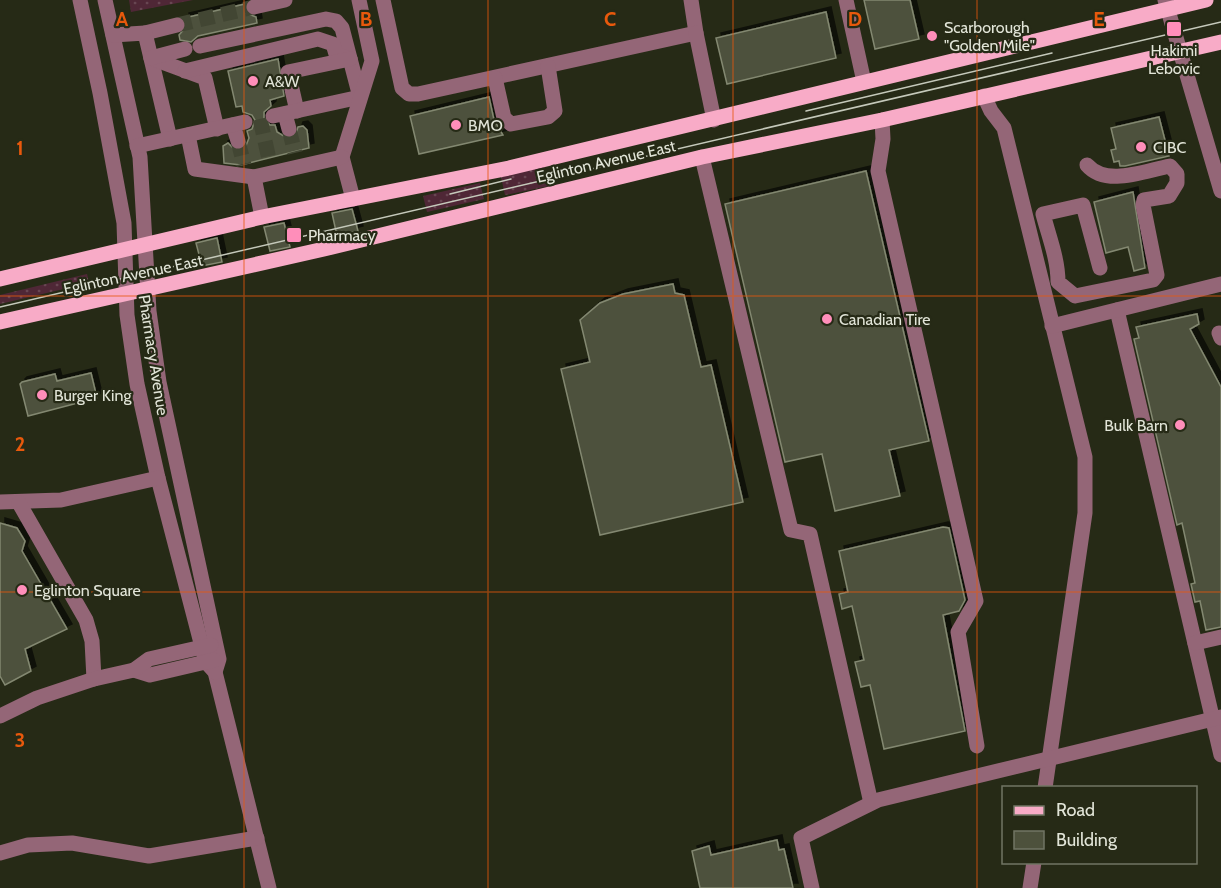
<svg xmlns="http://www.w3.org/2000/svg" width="1221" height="888" font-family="Cabin,sans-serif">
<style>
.grass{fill:url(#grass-dots)}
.building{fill:#4d513c;stroke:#838871;stroke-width:1.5;filter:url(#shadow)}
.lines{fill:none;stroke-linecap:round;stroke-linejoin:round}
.minor-tunnel{stroke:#424633;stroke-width:15;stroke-dasharray:15 8;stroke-linecap:butt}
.minor{stroke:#946677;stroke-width:15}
.major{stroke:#f8abc7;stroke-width:15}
.tram{stroke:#c5c9bb;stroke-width:1.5}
.grid{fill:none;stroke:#e8590c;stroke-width:1.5;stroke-opacity:0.55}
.poi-dot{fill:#ff8eba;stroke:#262a16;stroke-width:2}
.labels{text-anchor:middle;stroke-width:4.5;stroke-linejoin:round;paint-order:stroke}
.poi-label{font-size:16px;fill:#e2e5d8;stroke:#262a16;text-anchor:start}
.street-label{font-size:16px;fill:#e2e5d8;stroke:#262a16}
.grid-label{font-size:20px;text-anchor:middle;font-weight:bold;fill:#e8590c;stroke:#262a16;stroke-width:4.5;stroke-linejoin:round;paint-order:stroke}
</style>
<defs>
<pattern id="grass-dots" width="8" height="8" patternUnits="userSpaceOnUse" patternTransform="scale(1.5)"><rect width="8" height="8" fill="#4f2736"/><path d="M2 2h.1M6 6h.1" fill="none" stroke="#684652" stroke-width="1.8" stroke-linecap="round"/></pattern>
<filter id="shadow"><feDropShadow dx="5" dy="-5" stdDeviation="0" flood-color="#0009"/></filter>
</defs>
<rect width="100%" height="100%" fill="#262a16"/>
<g class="grass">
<polygon points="129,0 193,0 131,12"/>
<polygon points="544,166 549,186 505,195 501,177"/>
<polygon points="480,183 484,199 427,212 423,196"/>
<polygon points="87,274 89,283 0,304 0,295"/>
</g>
<g class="building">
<polygon points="864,0 910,0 919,39 875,49"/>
<polygon points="245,4 246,13 256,17 257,23 198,36 191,42 180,40 179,35 186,27 184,18"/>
<polygon points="826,12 836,58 727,84 716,38"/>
<polygon points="278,59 284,96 270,100 271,106 264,112 264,119 270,125 275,125 277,132 287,138 295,136 298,127 303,126 307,130 309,148 241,165 224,163 223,146 228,143 235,150 245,148 249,138 247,131 252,129 255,120 252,115 243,112 242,106 236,107 228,71"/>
<polygon points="489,97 494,120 503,135 419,154 410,116"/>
<polygon points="1159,117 1169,156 1125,166 1120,166 1119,161 1114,162 1111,150 1116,149 1111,128"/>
<polygon points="866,171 929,441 889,450 900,496 835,511 822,454 785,462 725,204"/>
<polygon points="1133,192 1145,268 1134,271 1128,247 1106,253 1094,202"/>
<polygon points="352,209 358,231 337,236 332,213"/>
<polygon points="284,223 290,247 270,251 264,227"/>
<polygon points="217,238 222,262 202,266 196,243"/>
<polygon points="673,284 675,293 684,295 701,367 711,365 743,502 600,535 561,369 590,362 580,320 600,303 623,294"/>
<polygon points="1197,314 1199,324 1190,329 1221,387 1221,627 1206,630 1200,601 1195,602 1191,584 1195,583 1182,523 1177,525 1134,339 1139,338 1136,327"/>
<polygon points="91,373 97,398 28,416 20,384 22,382 55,374 57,381"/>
<polygon points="0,523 17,528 25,541 22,551 67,629 25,649 31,671 5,685 0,676"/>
<polygon points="943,527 949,528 965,600 959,611 943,615 965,731 884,749 870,685 861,687 855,662 864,660 852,606 842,609 839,594 848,592 839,551"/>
<polygon points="777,840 779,850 784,849 793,888 700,888 692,851 709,846 711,855"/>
</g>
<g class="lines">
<g class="minor-tunnel">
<polyline points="177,25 254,7"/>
<polyline points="260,119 269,159"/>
<polyline points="289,129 295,153"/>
<polyline points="238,141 244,165"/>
</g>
<g class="minor">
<polyline points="80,0 100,93 124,223 127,315 137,384 158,478 206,662 215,672 269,888"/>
<polyline points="105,0 140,157 149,311 159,382 219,659 215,672"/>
<polyline points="383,0 402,88 409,94 418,94 696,33 691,0"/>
<polyline points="846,0 864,82"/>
<polyline points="1165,0 1221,191"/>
<polyline points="254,7 285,0"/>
<polyline points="145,33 177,25"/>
<polyline points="696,33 714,120"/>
<polyline points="113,35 145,33 170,139"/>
<polyline points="200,46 326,19 336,21 342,28 360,97"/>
<polyline points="151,58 205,78 217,129"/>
<polyline points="151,58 185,49"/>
<polyline points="185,71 318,39 333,44 336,54 350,59"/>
<polyline points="495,78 504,118 511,124 548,117 555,111 548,66"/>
<polyline points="984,96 991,111 1004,128 1085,457 1085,513 1045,788"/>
<polyline points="297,111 288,72 350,59"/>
<polyline points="285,114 289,129"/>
<polyline points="273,116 360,97"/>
<polyline points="882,120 883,139 878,171 976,601 958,632 977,746"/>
<polyline points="233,125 238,141"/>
<polyline points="188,135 195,169 254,177"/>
<polyline points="137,146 245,122"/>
<polyline points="702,157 791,530 810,534 871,803"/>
<path d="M 1087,165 C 1106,187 1144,171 1170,166 L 1177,174 L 1177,183 L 1169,196 L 1144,200 L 1143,205 L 1157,275 L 1153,280 L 1075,296 L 1058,282 C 1058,259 1049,237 1043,214 L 1083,205 L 1100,268"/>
<polyline points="353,199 342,157 372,61 359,0"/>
<polyline points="262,217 254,177 342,157"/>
<polyline points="1117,310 1221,755"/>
<polyline points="1052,326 1221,284"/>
<polyline points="1219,333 1221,338"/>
<polyline points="0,502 61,500 158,478"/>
<polyline points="19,503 86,620 92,641 94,679"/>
<polyline points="1195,643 1221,637"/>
<polyline points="134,670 150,675 214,660"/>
<polyline points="0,716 37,698 94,679 134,670 149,659 211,645"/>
<polyline points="0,853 28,845 72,843 149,856 257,838"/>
<polyline points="812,888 801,838 878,800 1221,717"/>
<polyline points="1030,888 1034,862"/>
</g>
<g class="major">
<polyline points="0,279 262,217 509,168 1206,0"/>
<polyline points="0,322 324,249 702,157 882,120 1221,42"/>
</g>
<g class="tram">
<polyline points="806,111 1052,53"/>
<polyline points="450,194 511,179"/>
<polyline points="0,307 1221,22"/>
</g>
</g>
<path class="grid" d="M 244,0 L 244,888M 488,0 L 488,888M 733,0 L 733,888M 977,0 L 977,888M 0,296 L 1221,296M 0,592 L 1221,592"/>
<g class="poi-dot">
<rect x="1166" y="21" width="16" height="16" rx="3"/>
<circle cx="932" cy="36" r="6"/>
<circle cx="253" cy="81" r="6"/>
<circle cx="456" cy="125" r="6"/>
<circle cx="1141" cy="147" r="6"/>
<rect x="286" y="227" width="16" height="16" rx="3"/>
<circle cx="827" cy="319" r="6"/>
<circle cx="42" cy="395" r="6"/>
<circle cx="1180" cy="425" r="6"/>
<circle cx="22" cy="590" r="6"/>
</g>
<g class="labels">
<g class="poi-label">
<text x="944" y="33">Scarborough<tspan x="944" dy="18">"Golden Mile"</tspan></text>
<text x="1174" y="56" text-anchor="middle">Hakimi<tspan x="1174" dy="18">Lebovic</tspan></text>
<text x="265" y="87">A&amp;W</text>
<text x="468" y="131">BMO</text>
<text x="1153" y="153">CIBC</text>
<text x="308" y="241">Pharmacy</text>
<text x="839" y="325">Canadian Tire</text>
<text x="54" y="401">Burger King</text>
<text x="1168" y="431" text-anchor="end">Bulk Barn</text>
<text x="34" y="596">Eglinton Square</text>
</g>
<g class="street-label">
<text transform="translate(606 161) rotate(-13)" y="6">Eglinton Avenue East</text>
<text transform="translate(133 274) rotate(-12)" y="6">Eglinton Avenue East</text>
<text transform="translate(154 355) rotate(81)" y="6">Pharmacy Avenue</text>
</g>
</g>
<g class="grid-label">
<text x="122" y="26">A</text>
<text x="366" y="26">B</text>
<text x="610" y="26">C</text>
<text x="855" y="26">D</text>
<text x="1099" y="26">E</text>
<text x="20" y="155">1</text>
<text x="20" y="451">2</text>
<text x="20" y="747">3</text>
</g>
<rect x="1002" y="786" width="195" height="78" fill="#262a16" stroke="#717564" stroke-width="1.5"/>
<rect x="1014" y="806" width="30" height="9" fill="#f8abc7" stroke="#717564" stroke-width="1.5"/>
<text x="1056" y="816" font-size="18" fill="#e2e5d8">Road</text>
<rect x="1014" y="831" width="30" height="18" fill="#4d513c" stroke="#717564" stroke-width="1.5"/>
<text x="1056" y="846" font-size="18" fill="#e2e5d8">Building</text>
</svg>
